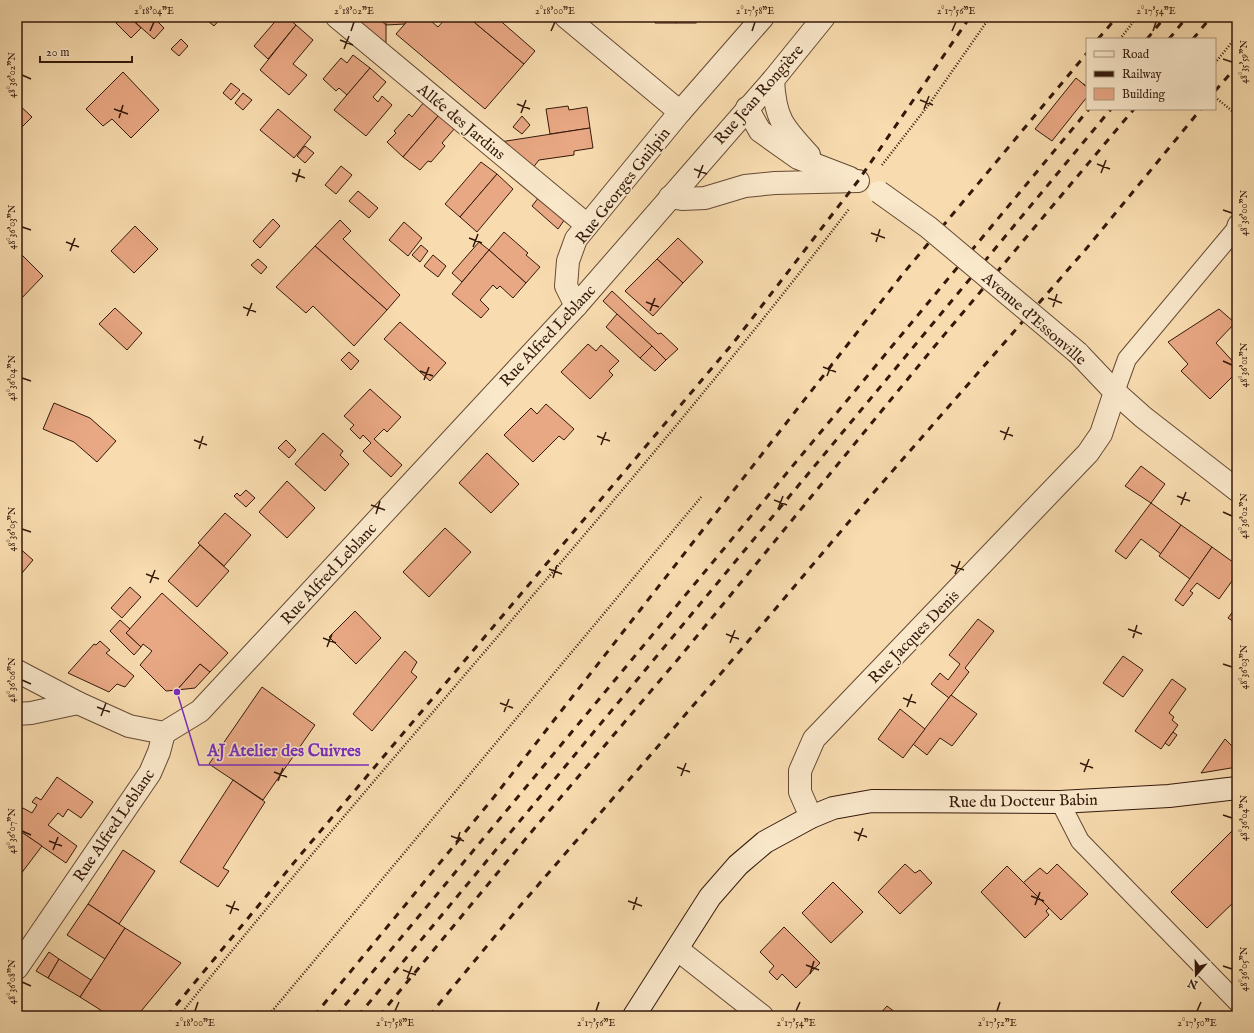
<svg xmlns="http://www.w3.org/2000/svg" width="1254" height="1033" font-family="'IM FELL English',serif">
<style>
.building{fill:#e9a884;stroke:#34190b}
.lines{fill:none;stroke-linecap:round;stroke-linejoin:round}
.lane-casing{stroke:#654a34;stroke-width:20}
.street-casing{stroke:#654a34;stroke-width:24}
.secondary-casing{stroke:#34190b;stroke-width:24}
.path{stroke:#34190b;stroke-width:2.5;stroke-dasharray:1 2;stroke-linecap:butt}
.lane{stroke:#fae8cb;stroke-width:18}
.street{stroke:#fae8cb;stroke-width:22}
.secondary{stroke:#fae8cb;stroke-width:22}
.rail{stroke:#34190b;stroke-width:3;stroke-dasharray:7 7;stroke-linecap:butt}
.street-bridge-casing{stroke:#654a34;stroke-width:24;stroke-linecap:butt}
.street-bridge{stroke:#fae8cb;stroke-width:22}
.ticks{fill:none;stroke:#34190b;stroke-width:1.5}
.labels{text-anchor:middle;stroke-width:3;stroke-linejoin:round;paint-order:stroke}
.street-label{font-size:16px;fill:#34190b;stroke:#fae8cb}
.leader{fill:none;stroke:#7b2cbf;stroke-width:1.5}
.callout-dot{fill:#7b2cbf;stroke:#fae8cb;stroke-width:1.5}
.callout-label{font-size:17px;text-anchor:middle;font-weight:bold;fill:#7b2cbf;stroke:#fae8cb;stroke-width:3;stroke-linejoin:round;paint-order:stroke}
.neatline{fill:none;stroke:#34190b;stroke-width:1.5}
.ticks-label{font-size:10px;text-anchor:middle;fill:#34190b}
</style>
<rect width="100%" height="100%" fill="#f8dcaf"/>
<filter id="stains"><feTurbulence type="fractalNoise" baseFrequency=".005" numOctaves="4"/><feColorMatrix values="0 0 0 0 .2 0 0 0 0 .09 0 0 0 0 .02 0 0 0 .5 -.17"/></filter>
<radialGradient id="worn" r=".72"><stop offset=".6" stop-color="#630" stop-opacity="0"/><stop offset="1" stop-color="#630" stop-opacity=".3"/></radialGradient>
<g class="building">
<polygon points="121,17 129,17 141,28 131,38 116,23"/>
<polygon points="141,17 158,17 156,20 164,28 154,39 136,23"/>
<polygon points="203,17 222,17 214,26"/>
<polygon points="279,17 287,17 296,25 268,59 254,46"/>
<polygon points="360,17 377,17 386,25 386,46 356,21"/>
<polygon points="386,17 411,17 405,24 386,25"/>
<polygon points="411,17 426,17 438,27 447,17 468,17 524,64 485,109 396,34"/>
<polygon points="468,17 496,17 535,51 524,64"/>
<polygon points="656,17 676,17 676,23 655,23"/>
<rect x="676" y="17" width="20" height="6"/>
<polygon points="296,25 313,40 293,64 307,75 289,95 260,70"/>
<polygon points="181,39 188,46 179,56 171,49"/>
<polygon points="353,55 370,68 347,95 339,88 336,91 323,79 341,58 347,63"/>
<polygon points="370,68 386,82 373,97 378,102 382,96 392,105 366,136 334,110"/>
<polygon points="123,72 159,110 131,138 112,119 103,126 86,109"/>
<polygon points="1076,78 1087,87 1087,97 1052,141 1035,129"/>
<polygon points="231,83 240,90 231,100 223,93"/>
<polygon points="243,93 252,100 243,110 235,103"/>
<polygon points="424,102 439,115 403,157 387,142 396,133 394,131 409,114 412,117"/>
<polygon points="17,103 32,117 17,132"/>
<polygon points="568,106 569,110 587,107 590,128 550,134 546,109"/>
<polygon points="278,109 311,137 294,158 260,130"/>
<polygon points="439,115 455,128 442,143 445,146 431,162 428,161 420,170 403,157"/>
<polygon points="522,116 530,125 522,134 513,127"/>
<polygon points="590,128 593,148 574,151 574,155 539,160 532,169 500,142"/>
<polygon points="305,146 314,153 305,163 297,156"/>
<polygon points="481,162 497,174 460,217 445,204"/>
<polygon points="341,166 352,175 336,194 325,185"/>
<polygon points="497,174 513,189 477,232 460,217"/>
<polygon points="358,191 378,208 369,218 349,201"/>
<polygon points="539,197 565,219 558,229 532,206"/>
<polygon points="273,219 280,226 260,248 253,241"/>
<polygon points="340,220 351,231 343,239 400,295 387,310 315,246"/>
<polygon points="404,222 422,238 408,256 389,240"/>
<polygon points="135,226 158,249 134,273 111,251"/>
<polygon points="504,232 528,253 526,255 540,267 526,283 489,250"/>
<polygon points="678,238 703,262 683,283 657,259"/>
<polygon points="479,242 489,250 462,282 452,273"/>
<polygon points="421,245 428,251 420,262 412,255"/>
<polygon points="315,246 387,310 354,346 313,306 306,313 276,287"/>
<polygon points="489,250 526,283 513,298 500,286 497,289 493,285 480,300 489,309 481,318 452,294"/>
<polygon points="21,254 43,276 17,303 17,258"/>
<polygon points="433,255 446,266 438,277 424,266"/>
<polygon points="258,259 267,267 261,274 251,265"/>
<polygon points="657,259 683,283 653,316 625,291"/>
<polygon points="612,291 658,334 661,333 678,349 666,360 603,301"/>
<polygon points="115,308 142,333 127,350 99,324"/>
<polygon points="1219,309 1235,323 1216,343 1237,366 1237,372 1210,399 1181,371 1188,364 1168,342"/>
<polygon points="617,314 652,346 640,358 606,327"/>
<polygon points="400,322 446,363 430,381 384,339"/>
<polygon points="588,344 596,351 601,345 619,361 609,371 613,375 590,399 561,372"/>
<polygon points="652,346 666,360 655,371 640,358"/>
<polygon points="349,352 359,361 351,370 341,360"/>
<polygon points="370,389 401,417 387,432 384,429 374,439 402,465 391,477 363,451 371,443 363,435 360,439 350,429 354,425 344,416"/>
<polygon points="54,403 90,418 116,441 97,462 74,442 43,429"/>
<polygon points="546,404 574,429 564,440 559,436 533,462 504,435 531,408 537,414"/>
<polygon points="323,433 343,451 340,455 349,464 325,491 295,464"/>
<polygon points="286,440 296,450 289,458 278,448"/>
<polygon points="487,453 519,484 491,513 459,483"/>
<polygon points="1141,466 1165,484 1151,503 1125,486"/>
<polygon points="287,481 315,508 287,538 259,512"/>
<polygon points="246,490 255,498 246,507 234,496 237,493 240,496"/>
<polygon points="1151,503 1181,525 1161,554 1141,539 1126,559 1115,551"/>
<polygon points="225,513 251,535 224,566 198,543"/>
<polygon points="1181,525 1212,547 1190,579 1159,556"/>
<polygon points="445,528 471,552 429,597 403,572"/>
<polygon points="200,545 229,571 197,607 168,581"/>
<polygon points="17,546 33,560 17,579"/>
<polygon points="1212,547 1237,565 1237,574 1219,599 1197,583 1190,591 1193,593 1183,606 1175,600"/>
<polygon points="130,587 141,597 122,618 111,608"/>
<polygon points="162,593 228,653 210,672 200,664 177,690 166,691 140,665 152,651 143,644 141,647 126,633"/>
<polygon points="1237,606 1237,624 1228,618"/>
<polygon points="355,611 381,638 356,664 329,637"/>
<polygon points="978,619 994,631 965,668 969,672 949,698 931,684 940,673 948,680 960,664 949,655"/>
<polygon points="120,620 130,629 126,633 141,647 134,655 110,631"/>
<polygon points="100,641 110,650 106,653 134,676 125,687 117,684 109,692 68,673 94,644 96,645"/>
<polygon points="405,651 417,662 411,672 417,677 372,731 353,714"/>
<polygon points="1123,656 1143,670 1123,697 1103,683"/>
<polygon points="200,664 210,672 195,688 177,690"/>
<polygon points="1172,679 1186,689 1169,713 1174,717 1172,720 1178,725 1161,749 1135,731"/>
<polygon points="262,687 315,725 263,800 209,764"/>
<polygon points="951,695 977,714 952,746 940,738 927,755 913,744"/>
<polygon points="900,709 925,729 903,758 878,739"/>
<polygon points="1173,732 1177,735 1169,746 1165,743"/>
<polygon points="1225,739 1237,751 1237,767 1201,773"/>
<polygon points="57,777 93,802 81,818 68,809 63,817 58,813 48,825 77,846 66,863 17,829 17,816 23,808 32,813 37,805 32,802 36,797 41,800"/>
<polygon points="233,780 265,802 223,868 229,871 218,887 180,862"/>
<polygon points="1236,827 1237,899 1207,928 1171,892"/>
<polygon points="17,829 42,846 17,879"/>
<polygon points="123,850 155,871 119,924 88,904"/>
<polygon points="905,864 915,873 920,870 932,883 900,914 878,892"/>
<polygon points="1057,864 1088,894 1061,920 1023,883 1040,868 1047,874"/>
<polygon points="1007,866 1049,908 1046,911 1049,915 1025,938 981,892"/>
<polygon points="833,882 863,912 831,943 802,913"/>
<polygon points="88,904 125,928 105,959 67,935"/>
<polygon points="784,927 820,963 796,988 782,974 777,980 769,972 774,966 760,952"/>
<polygon points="125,928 181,963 137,1016 110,1016 80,997"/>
<polygon points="49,952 59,959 48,978 36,971"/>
<polygon points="59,959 91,980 80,997 48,978"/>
<polygon points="887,1006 900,1016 878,1016"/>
</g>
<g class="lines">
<defs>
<g id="lane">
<polyline points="1115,392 1127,359 1235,230 1237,224"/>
<polyline points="1060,802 1080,841 1237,1002"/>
</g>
<g id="street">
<polyline points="337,17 587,225"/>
<polyline points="566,17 680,112"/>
<path d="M 773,80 C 775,119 783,127 809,155"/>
<polyline points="747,108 760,131 798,158 850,178"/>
<polyline points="670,197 682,199 705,198 745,186 775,183 858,181"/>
<polyline points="576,306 566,286 568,261 576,239 680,112 763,17"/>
<polyline points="1078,353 1115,392 1143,417 1237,490"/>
<polyline points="17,671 78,703 129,726 164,733"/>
<polyline points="17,714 31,713 78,703"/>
<polyline points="811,817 800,792 800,771 814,739 1088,453 1101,434 1115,392"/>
<polyline points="677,949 762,1016"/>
<polyline points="17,968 150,773 159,752 164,733 200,711 576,306 773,80 824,17"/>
</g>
<polyline id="secondary" points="634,1016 710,897 738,865 765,842 811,817 833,808 872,801 1060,802 1169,796 1237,788"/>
</defs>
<use href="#lane" class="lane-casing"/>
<use href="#street" class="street-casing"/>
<use href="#secondary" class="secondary-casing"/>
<g class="path">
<polyline points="1120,39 1137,17"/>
<polyline points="1215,63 1237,36"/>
<polyline points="1084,85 1087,82"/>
<polyline points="1215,97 1237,115"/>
<polyline points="882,165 930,103 990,17"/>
<path d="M 179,1016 C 398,743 637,487 849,209"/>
<polyline points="268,1016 702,496"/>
</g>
<use href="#lane" class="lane"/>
<use href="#street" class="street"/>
<use href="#secondary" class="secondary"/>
<g class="rail">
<polyline points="1098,39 1117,17"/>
<polyline points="1147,39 1165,17"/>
<polyline points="1169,39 1187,17"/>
<polyline points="1193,39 1211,17"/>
<polyline points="1215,91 1237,66"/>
<polyline points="167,1016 302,853 734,342 858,181 970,17"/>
<polyline points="314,1016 494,797 902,275 1087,53"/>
<polyline points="336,1016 1089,109"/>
<polyline points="358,1016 1111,109"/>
<polyline points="379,1016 533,830 679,658 934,347 1134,109"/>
<polyline points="429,1016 520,906 723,671 869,498 1086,249 1201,109"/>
</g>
<defs>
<polyline id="street-bridge" points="879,192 928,227 1078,353"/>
</defs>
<use href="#street-bridge" class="street-bridge-casing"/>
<use href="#street-bridge" class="street-bridge"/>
</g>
<path class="ticks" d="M 150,31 L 154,22M 351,31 L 354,22M 551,31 L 555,22M 752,31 L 755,22M 952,31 L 956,22M 1153,31 L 1156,22M 340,40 L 353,45M 344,49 L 349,36M 1223,59 L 1232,62M 22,75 L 31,79M 920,100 L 933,105M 517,104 L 530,109M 114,109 L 128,114M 924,109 L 929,96M 521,113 L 526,100M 119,118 L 123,105M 1097,164 L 1110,169M 694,169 L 707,174M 292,173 L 305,178M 1101,173 L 1106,160M 698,178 L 703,165M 296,182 L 300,169M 1223,210 L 1232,213M 22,227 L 31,230M 871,233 L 885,238M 469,238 L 482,243M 66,242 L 79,247M 876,242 L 880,229M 473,247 L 478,234M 70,251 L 75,238M 1048,298 L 1062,303M 646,302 L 659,307M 243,307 L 256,312M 1053,307 L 1057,294M 650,311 L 655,298M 247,316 L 252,303M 1223,361 L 1232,365M 823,367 L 836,372M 420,371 L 433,376M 827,376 L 832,363M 22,378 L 31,381M 424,380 L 429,367M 1000,431 L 1013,436M 597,436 L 610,441M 194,440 L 207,445M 1004,440 L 1009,427M 601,445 L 606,432M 199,449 L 203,436M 1177,496 L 1190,501M 774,500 L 787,505M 371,505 L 385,510M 1181,505 L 1186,492M 778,509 L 783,496M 1223,512 L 1232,516M 376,514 L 380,501M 22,529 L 31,532M 951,565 L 964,570M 549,569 L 562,574M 146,574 L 159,579M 955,574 L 960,561M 553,578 L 557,565M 150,583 L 155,570M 1128,629 L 1142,634M 726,634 L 739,639M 323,638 L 336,643M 1133,638 L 1137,625M 730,643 L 735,630M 327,647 L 332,634M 1223,664 L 1232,667M 22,680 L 31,684M 903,698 L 916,703M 500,703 L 513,708M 97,707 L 110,712M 907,707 L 912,694M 504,712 L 509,699M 101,716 L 106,703M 1080,763 L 1093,768M 677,767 L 690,772M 274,772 L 287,777M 1084,772 L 1089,759M 681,776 L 686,763M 278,781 L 283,768M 1223,815 L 1232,818M 22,831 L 31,835M 854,832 L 867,837M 451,836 L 464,841M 49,841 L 62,846M 858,841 L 863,828M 456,845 L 460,832M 53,850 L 58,837M 1031,896 L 1044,901M 628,901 L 642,906M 226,905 L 239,910M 1035,905 L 1040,892M 633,910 L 637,897M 230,914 L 235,901M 806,965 L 819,970M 1223,966 L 1232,969M 403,970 L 416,975M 810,974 L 814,961M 407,979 L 412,966M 22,982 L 31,986M 195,1011 L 198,1002M 395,1011 L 399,1002M 596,1011 L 599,1002M 796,1011 L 800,1002M 997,1011 L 1000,1002M 1197,1011 L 1201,1002"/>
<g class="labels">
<g class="street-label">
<text transform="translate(758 94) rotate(-49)" y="6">Rue Jean Rongière</text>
<text transform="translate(462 121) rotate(40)" y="6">Allée des Jardins</text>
<text transform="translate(622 185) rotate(-52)" y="6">Rue Georges Guilpin</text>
<text transform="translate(1035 318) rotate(41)" y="6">Avenue d'Essonville</text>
<text transform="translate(547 335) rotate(-47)" y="6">Rue Alfred Leblanc</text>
<text transform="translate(328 573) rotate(-47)" y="6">Rue Alfred Leblanc</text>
<text transform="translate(913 636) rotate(-46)" y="6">Rue Jacques Denis</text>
<text transform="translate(1023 800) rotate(-1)" y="6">Rue du Docteur Babin</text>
<text transform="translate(113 825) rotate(-56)" y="6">Rue Alfred Leblanc</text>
</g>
</g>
<path class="leader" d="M177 692L199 765H369"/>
<circle class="callout-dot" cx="177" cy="692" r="4"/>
<g class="callout-label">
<text x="284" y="756">AJ Atelier des Cuivres</text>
</g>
<rect width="1254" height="1033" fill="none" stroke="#f8dcaf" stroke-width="44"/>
<rect x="1086" y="38" width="130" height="72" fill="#fae8cb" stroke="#ab957e"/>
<rect x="1094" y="51" width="20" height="6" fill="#fae8cb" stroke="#ab957e"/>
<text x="1122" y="58" font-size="12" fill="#34190b">Road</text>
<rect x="1094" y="71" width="20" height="6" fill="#34190b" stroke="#ab957e"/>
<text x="1122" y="78" font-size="12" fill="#34190b">Railway</text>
<rect x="1094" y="88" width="20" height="12" fill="#e9a884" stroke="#ab957e"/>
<text x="1122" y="98" font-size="12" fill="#34190b">Building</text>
<g transform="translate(1196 975) rotate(200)" stroke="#fae8cb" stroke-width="3" paint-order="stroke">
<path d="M0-3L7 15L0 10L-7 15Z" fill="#34190b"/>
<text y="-6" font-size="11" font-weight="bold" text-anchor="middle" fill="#34190b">N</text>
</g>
<path d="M40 56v6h92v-6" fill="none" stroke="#34190b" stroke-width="2"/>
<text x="46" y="56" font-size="12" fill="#34190b" stroke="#fae8cb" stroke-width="3" paint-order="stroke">20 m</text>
<rect x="22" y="22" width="1210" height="989" class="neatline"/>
<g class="ticks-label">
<text x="154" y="14">2°18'04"E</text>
<text x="354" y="14">2°18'02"E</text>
<text x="555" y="14">2°18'00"E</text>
<text x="755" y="14">2°17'58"E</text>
<text x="956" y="14">2°17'56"E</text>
<text x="1156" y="14">2°17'54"E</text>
<text transform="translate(1243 62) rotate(-90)" y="4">48°35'59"N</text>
<text transform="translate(11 75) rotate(-90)" y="4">48°36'02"N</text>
<text transform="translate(1243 213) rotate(-90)" y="4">48°36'00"N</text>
<text transform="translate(11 227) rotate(-90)" y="4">48°36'03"N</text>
<text transform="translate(1243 365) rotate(-90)" y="4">48°36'01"N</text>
<text transform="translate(11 378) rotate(-90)" y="4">48°36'04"N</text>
<text transform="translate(1243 516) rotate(-90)" y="4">48°36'02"N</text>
<text transform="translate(11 529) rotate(-90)" y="4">48°36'05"N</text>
<text transform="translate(1243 667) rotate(-90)" y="4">48°36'03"N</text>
<text transform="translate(11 680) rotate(-90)" y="4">48°36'06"N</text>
<text transform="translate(1243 818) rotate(-90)" y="4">48°36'04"N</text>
<text transform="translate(11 831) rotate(-90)" y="4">48°36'07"N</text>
<text transform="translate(1243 969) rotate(-90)" y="4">48°36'05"N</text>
<text transform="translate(11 982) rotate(-90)" y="4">48°36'08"N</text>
<text x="195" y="1026">2°18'00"E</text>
<text x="395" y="1026">2°17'58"E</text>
<text x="596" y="1026">2°17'56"E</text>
<text x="796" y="1026">2°17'54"E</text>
<text x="997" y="1026">2°17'52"E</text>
<text x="1197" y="1026">2°17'50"E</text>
</g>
<rect width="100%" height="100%" filter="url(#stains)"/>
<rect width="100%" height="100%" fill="url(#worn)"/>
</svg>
